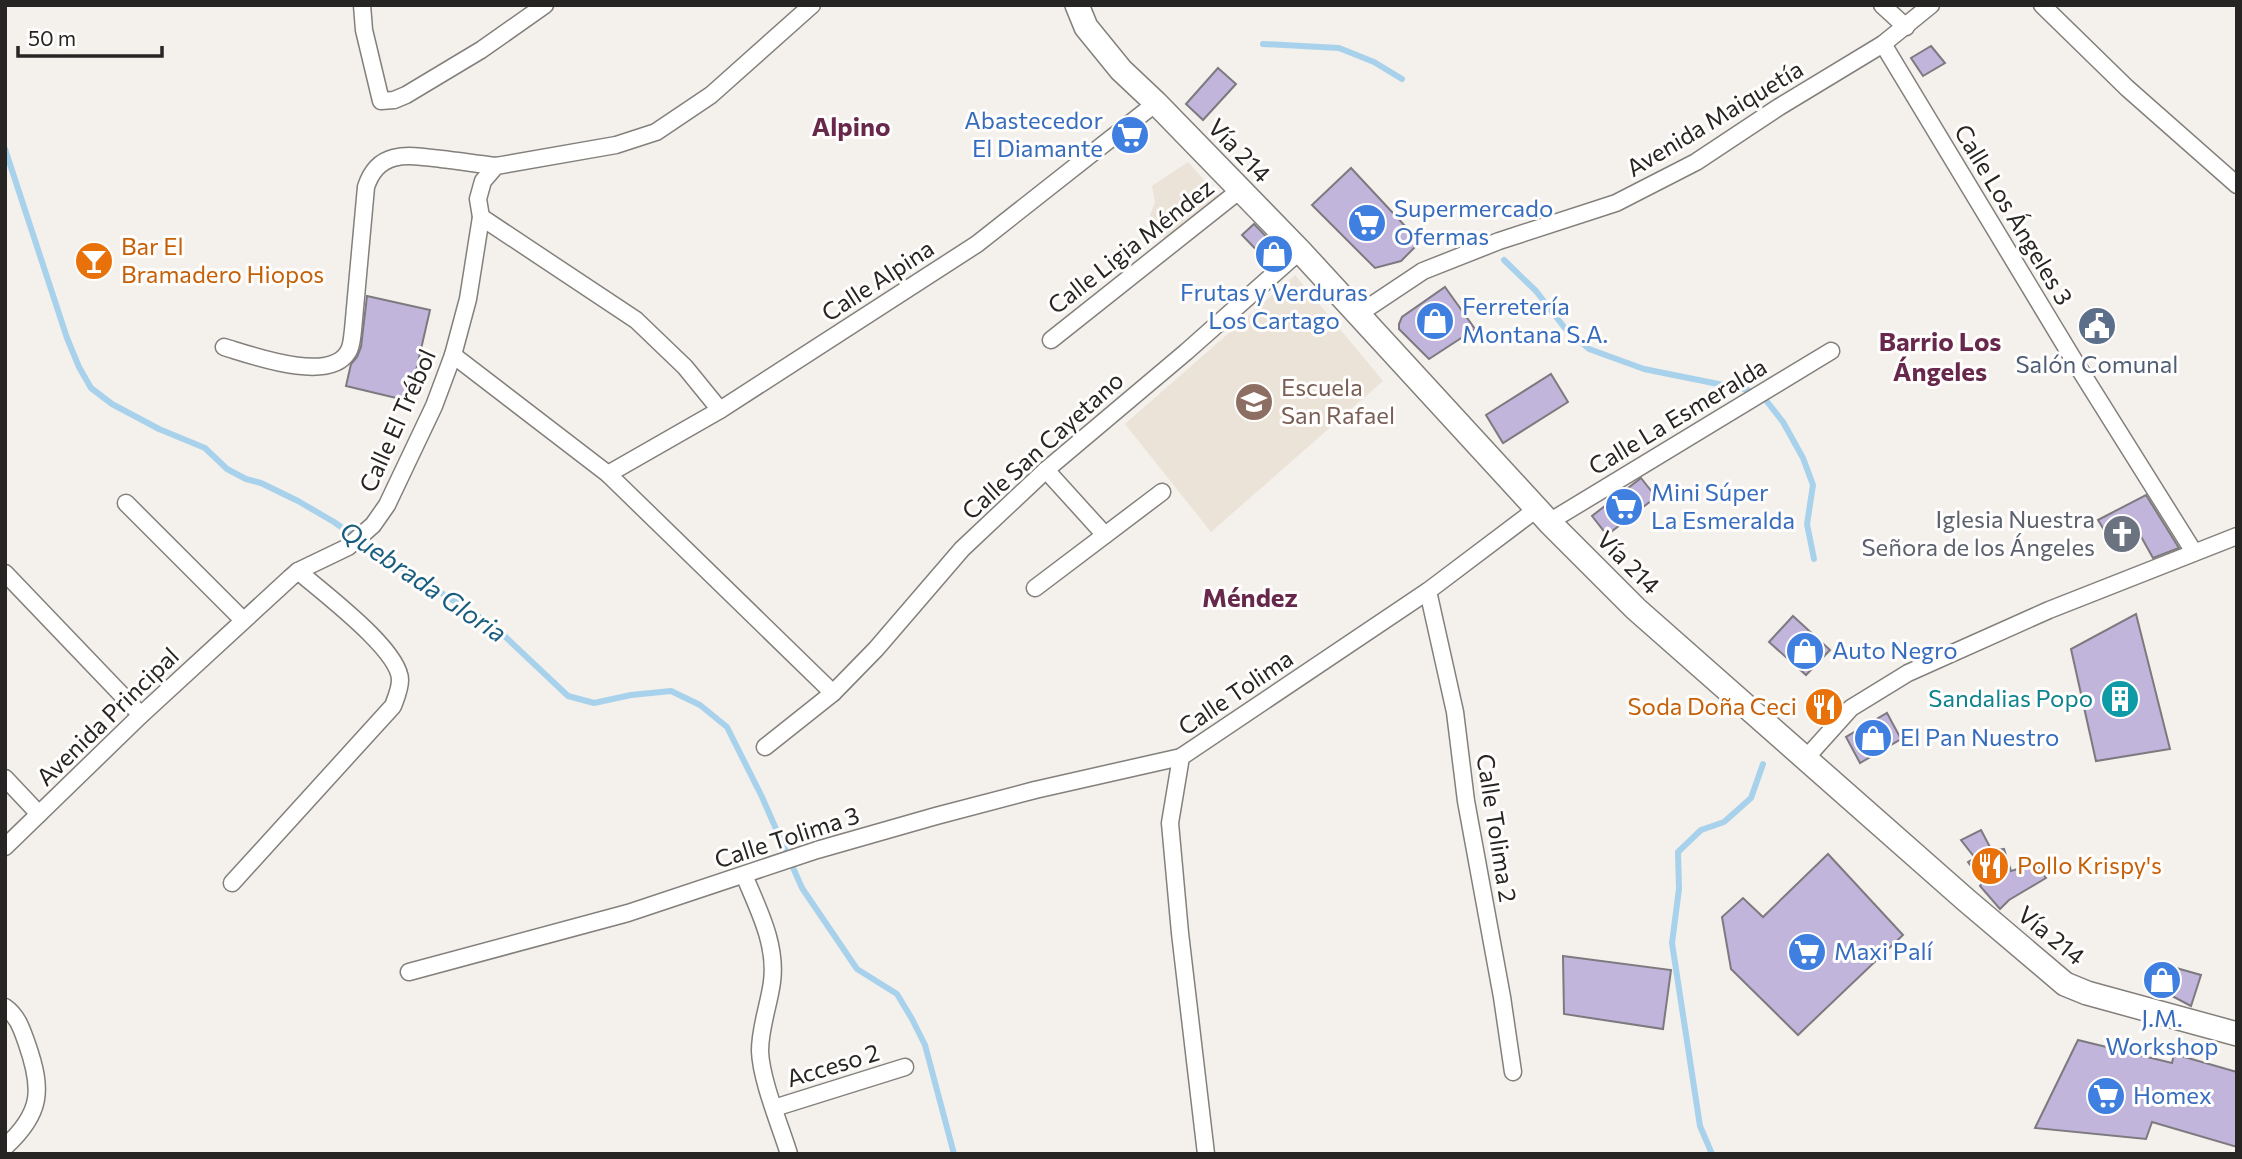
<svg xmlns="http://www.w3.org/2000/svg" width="2242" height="1159" font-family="Commissioner,sans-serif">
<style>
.built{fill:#ebe2d8}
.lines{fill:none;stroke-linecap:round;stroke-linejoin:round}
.stream{stroke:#a8d2ec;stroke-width:6}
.building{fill:#c2b5dc;stroke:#7c7a7f;stroke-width:2}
.minor-casing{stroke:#83807c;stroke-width:19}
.secondary-casing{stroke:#83807c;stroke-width:26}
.minor{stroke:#fff;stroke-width:16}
.secondary{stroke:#fff;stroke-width:23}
.labels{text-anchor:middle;stroke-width:6;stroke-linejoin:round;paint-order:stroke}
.street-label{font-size:24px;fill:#272524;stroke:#fffefd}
.shop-label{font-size:24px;fill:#366cbe;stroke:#fffefd;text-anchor:start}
.food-label{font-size:24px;fill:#c56008;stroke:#fffefd;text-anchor:start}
.service-label{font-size:24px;fill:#4e5e75;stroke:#fffefd}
.education-label{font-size:24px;fill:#785e54;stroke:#fffefd;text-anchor:start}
.worship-label{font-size:24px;fill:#5b616d;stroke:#fffefd;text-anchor:end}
.culture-label{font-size:24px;fill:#0d838f;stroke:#fffefd;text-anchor:end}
.neighbourhood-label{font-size:26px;font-weight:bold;fill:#67284b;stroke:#fffefd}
.water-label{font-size:26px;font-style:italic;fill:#185d80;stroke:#fffefd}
</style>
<rect width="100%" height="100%" fill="#f4f0ec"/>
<g class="built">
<polygon points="1188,162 1220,198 1197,219 1164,238 1149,218 1155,202 1152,186"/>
<polygon points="1295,275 1383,381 1211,532 1125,424"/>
</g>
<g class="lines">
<g class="stream">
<polyline points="1263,44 1339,48 1374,62 1402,79"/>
<polyline points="5,149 67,338 79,367 91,388 112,404 159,429 205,448 227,469 246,479 261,483 298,501 334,522 377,552 495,627 568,696 594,703 631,695 671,691 700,705 727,727 762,797 802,888 857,969 897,994 912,1019 925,1045 954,1154"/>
<polyline points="1504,260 1536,291 1564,327 1589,349 1644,369 1748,390"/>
<polyline points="1765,399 1783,422 1803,458 1813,485 1807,524 1814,559"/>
<polyline points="1712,1154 1700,1126 1672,943 1679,889 1678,852 1701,830 1724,822 1751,798 1763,764"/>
</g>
</g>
<g class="building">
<polygon points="1931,46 1945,63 1923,76 1911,58"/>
<polygon points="1218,68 1236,84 1203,120 1186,104"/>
<polygon points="1351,168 1420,242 1401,261 1375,268 1312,205"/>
<polygon points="1254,224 1282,253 1270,264 1242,235"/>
<polygon points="1445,287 1475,329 1429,359 1399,329 1399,324 1402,317"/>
<polygon points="367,296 430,310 409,401 346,386 351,364 357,357 361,347"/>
<polygon points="1551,374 1568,402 1503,443 1486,415"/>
<polygon points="1641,478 1656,497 1607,535 1592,516"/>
<polygon points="2146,495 2179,548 2153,558 2139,533 2115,548 2098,520"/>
<polygon points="2136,614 2170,749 2096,761 2071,649"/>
<polygon points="1793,616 1830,650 1806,675 1769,642"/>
<polygon points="1827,692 1837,708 1819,720 1810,706"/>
<polygon points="1887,713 1901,739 1860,763 1846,737"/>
<polygon points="1981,830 1992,851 2004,849 2011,871 2037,863 2046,878 2009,900 2000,909 1980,886 1983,882 1968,862 1975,858 1961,840"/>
<polygon points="1828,854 1903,935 1798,1035 1731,969 1722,917 1743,898 1763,917"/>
<polygon points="1563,956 1671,970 1663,1029 1564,1014"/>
<polygon points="2162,964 2201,975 2191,1006 2153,986"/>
<polygon points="2078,1040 2172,1063 2174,1054 2237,1072 2237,1147 2152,1122 2146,1139 2035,1128"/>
</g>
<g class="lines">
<defs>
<g id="minor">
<polyline points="362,5 364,30 381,101 394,100 406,95 481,50 545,5"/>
<polyline points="1882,5 1906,27"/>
<polyline points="2042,5 2127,88 2237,185"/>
<polyline points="1883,44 2075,362 2194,552"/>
<polyline points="481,217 636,320 685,367 720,410"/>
<polyline points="1357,315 1423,271 1499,241 1616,203 1696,162 1779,107 1883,44 1931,5"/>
<polyline points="1051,340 1240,190"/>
<path d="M 224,347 C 251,355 329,384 348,352 C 352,346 352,337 353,330 L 366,187 C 378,149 409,155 441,159 C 459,161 478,164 496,166"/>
<polyline points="453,355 608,474 833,693"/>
<polyline points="1046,470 1105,535"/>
<polyline points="608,474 720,410 977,244 1156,103"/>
<polyline points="126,503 243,620"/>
<polyline points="1549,522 1831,351"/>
<polyline points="5,573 141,715"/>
<polyline points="1035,588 1162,492"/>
<polyline points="1428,591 1455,712 1466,801 1502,997 1513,1072"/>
<polyline points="765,747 833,693 876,649 962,549 1046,470 1186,352 1300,251"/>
<polyline points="1806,758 1851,708 1908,673 2049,610 2237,536"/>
<polyline points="5,778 39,814"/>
<polyline points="5,847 141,715 290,578 298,571 348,547 373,525 387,505 434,406 453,355 468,299 481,217 478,199 483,181 496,166 616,145 656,132 711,95 812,5"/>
<path d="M 744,875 C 758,909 777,944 772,982 C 769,1005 760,1027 760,1051 C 761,1080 780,1125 789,1154"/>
<path d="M 232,883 L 393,706 C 396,698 400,689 400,680 C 400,650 322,592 298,571"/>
<polyline points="409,972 628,913 817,850 936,816 1035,790 1181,757"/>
<path d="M 5,1007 C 18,1016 22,1030 27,1044 C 43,1090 42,1113 5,1147"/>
<polyline points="774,1108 905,1067"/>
<polyline points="1206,1154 1180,933 1170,823 1181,757 1428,591 1538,508"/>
</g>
<polyline id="secondary" points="1077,5 1086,27 1121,70 1156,103 1300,251 1549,522 1636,609 1966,900 2065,984 2087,993 2237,1034"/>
</defs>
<use href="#minor" class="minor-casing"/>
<use href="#secondary" class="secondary-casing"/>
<use href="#minor" class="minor"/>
<use href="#secondary" class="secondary"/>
</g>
<defs>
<symbol id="supermarket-disc" viewBox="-11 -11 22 22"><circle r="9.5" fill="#3f7fe0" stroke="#fffefd"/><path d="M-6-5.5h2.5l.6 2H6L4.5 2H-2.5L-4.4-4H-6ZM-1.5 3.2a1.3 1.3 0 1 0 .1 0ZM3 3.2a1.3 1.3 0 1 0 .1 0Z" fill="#fff"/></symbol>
<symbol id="shop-disc" viewBox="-11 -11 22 22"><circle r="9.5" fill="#3f7fe0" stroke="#fffefd"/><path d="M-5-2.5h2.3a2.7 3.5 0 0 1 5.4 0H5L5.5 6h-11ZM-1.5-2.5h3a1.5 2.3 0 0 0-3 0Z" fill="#fff"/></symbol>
<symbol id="bar-disc" viewBox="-11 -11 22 22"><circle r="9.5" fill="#e8710a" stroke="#fffefd"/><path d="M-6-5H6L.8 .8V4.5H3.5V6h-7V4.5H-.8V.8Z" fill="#fff"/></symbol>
<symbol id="civic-disc" viewBox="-11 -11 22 22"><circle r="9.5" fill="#5c6f8a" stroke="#fffefd"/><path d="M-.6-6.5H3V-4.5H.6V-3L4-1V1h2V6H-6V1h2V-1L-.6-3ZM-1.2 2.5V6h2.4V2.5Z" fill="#fff"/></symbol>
<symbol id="school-disc" viewBox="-11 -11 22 22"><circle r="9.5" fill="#8d6e63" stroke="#fffefd"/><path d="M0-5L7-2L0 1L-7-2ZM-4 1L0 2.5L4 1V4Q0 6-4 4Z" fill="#fff"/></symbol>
<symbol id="church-disc" viewBox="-11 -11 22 22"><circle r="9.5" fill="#6b7280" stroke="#fffefd"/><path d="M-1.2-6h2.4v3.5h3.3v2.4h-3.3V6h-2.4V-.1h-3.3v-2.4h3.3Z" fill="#fff"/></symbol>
<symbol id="building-disc" viewBox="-11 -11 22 22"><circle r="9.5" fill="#0f9aa8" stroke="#fffefd"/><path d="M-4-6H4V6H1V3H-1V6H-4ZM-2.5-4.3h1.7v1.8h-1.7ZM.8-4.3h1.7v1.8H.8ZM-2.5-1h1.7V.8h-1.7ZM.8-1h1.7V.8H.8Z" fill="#fff"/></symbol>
<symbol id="restaurant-disc" viewBox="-11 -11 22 22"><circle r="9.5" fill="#e8710a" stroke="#fffefd"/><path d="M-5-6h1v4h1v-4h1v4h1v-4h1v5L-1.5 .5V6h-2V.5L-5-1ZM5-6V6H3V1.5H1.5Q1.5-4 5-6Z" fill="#fff"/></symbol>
</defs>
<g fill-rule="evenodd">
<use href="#supermarket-disc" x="1108" y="113" width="44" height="44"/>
<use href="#supermarket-disc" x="1345" y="201" width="44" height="44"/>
<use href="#shop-disc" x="1252" y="232" width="44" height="44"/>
<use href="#bar-disc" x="72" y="239" width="44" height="44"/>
<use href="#shop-disc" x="1413" y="299" width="44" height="44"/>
<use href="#civic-disc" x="2075" y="304" width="44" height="44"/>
<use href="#school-disc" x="1232" y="380" width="44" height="44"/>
<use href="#supermarket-disc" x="1602" y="485" width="44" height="44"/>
<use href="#church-disc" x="2100" y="512" width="44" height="44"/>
<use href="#shop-disc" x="1783" y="629" width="44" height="44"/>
<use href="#building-disc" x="2098" y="677" width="44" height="44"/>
<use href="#restaurant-disc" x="1802" y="685" width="44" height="44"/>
<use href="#shop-disc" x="1851" y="716" width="44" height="44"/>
<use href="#restaurant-disc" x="1968" y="844" width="44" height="44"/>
<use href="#supermarket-disc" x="1785" y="930" width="44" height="44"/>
<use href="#shop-disc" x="2140" y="958" width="44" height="44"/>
<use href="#supermarket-disc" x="2084" y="1074" width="44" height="44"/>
</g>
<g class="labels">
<g class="street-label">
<text transform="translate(1715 119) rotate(-31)" y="8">Avenida Maiquetía</text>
<text transform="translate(1239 151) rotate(46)" y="8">Vía 214</text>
<text transform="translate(2013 215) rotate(59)" y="8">Calle Los Ángeles 3</text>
<text transform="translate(1131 247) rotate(-38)" y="8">Calle Ligia Méndez</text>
<text transform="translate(878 281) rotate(-33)" y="8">Calle Alpina</text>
<text transform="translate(1678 417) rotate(-31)" y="8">Calle La Esmeralda</text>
<text transform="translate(398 421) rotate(-66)" y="8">Calle El Trébol</text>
<text transform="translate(1043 446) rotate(-42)" y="8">Calle San Cayetano</text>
<text transform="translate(1628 563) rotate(45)" y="8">Vía 214</text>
<text transform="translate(1236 693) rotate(-34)" y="8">Calle Tolima</text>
<text transform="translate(108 717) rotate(-44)" y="8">Avenida Principal</text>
<text transform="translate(1496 828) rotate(81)" y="8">Calle Tolima 2</text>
<text transform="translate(787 838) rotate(-18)" y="8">Calle Tolima 3</text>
<text transform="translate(2051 936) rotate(39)" y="8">Vía 214</text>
<text transform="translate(833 1066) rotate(-17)" y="8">Acceso 2</text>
</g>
<g class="shop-label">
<text x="1103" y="129" text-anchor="end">Abastecedor<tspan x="1103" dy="28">El Diamante</tspan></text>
<text x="1394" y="217">Supermercado<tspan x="1394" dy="28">Ofermas</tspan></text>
<text x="1274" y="301" text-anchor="middle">Frutas y Verduras<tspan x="1274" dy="28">Los Cartago</tspan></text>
<text x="1462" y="315">Ferretería<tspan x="1462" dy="28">Montana S.A.</tspan></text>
<text x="1651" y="501">Mini Súper<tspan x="1651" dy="28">La Esmeralda</tspan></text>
<text x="1832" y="659">Auto Negro</text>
<text x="1900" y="746">El Pan Nuestro</text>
<text x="1834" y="960">Maxi Palí</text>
<text x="2162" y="1027" text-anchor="middle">J.M.<tspan x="2162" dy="28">Workshop</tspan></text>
<text x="2133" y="1104">Homex</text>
</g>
<g class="food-label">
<text x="121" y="255">Bar El<tspan x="121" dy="28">Bramadero Hiopos</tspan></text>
<text x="1797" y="715" text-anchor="end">Soda Doña Ceci</text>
<text x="2017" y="874">Pollo Krispy's</text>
</g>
<g class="service-label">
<text x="2097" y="373">Salón Comunal</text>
</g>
<g class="education-label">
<text x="1281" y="396">Escuela<tspan x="1281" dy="28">San Rafael</tspan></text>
</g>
<g class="worship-label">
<text x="2095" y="528">Iglesia Nuestra<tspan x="2095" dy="28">Señora de los Ángeles</tspan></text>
</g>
<g class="culture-label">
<text x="2093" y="707">Sandalias Popo</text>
</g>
<g class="neighbourhood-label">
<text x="851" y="136">Alpino</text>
<text x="1940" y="351">Barrio Los<tspan x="1940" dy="30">Ángeles</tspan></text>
<text x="1250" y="607">Méndez</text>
</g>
<g class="water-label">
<text transform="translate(423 582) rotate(34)" y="9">Quebrada Gloria</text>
</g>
</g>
<rect width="2242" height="1159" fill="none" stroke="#272524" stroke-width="14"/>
<path d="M18 46v10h144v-10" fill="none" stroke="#272524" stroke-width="3.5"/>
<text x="28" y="46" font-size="21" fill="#272524" stroke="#fffefd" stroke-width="5" paint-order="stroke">50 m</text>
</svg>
